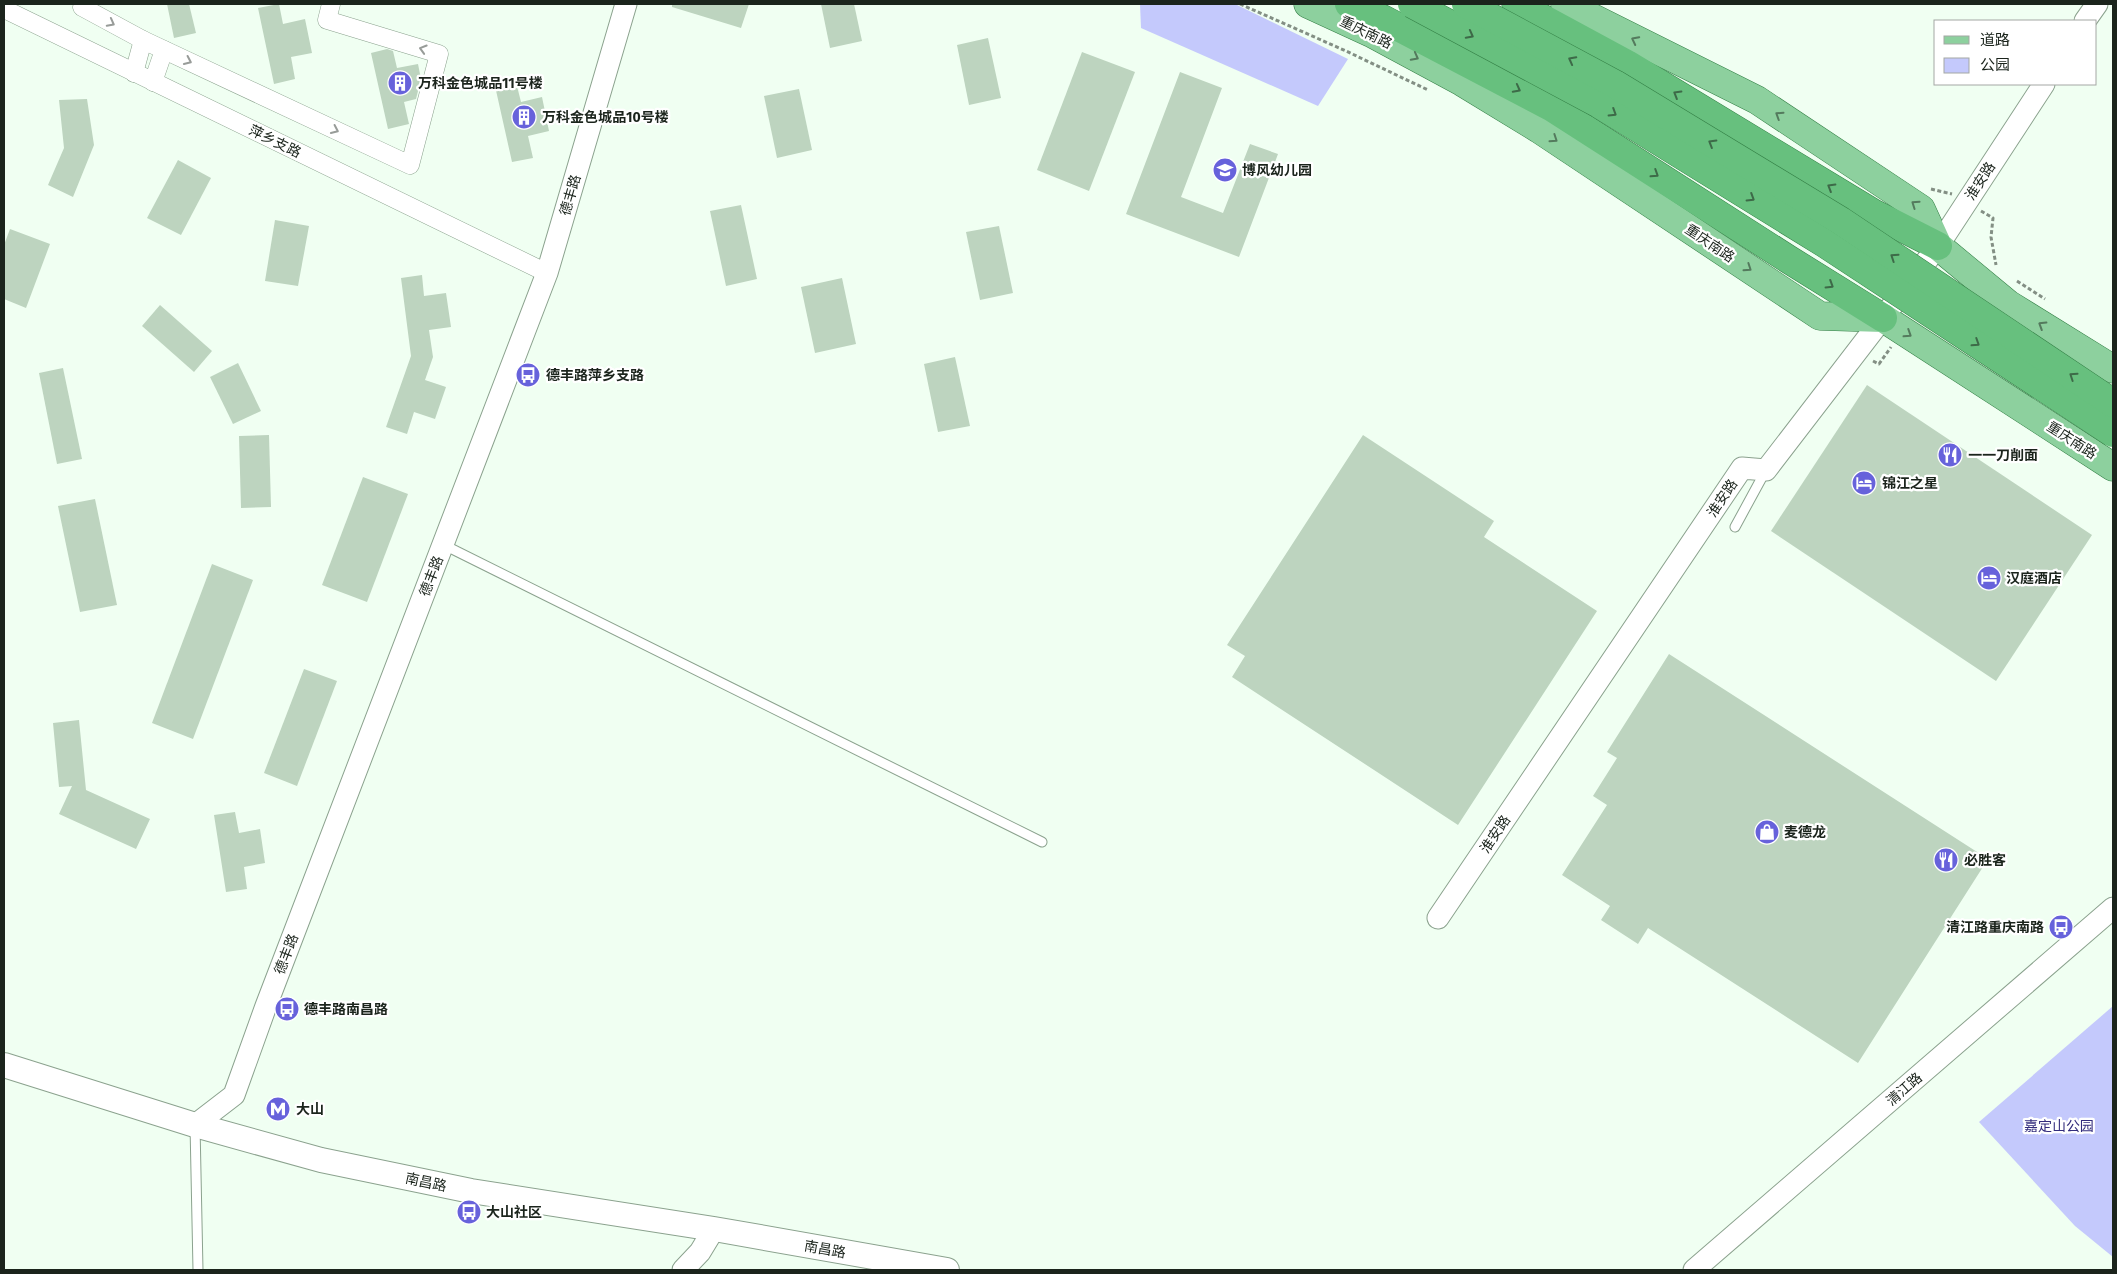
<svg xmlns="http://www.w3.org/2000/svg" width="2117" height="1274" font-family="'Fira Sans','Noto Sans SC',sans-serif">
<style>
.green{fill:#c4c9fc}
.building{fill:#bdd4bf}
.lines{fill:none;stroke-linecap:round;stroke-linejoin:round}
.service-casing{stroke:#8ba28e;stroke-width:11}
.minor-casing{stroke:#8ba28e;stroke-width:19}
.tertiary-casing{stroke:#8ba28e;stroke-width:23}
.secondary-casing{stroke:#8ba28e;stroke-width:26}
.primary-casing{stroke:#347f46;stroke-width:29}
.trunk-casing{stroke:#347f46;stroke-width:29}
.path{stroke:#838f84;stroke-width:3;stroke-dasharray:4 2.5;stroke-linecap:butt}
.service{stroke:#fff;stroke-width:9}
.minor{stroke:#fff;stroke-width:18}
.tertiary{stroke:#fff;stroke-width:21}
.secondary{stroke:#fff;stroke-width:24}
.primary{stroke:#8dd09e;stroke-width:28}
.trunk{stroke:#67c07e;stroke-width:28}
.trunk-bridge-casing{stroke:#347f46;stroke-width:29;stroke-linecap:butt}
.trunk-bridge{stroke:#67c07e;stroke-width:28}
.oneway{stroke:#989c99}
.oneway2{stroke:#3d6a48}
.oneway3{stroke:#547a5d}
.labels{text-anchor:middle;stroke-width:4.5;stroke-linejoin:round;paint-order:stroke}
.street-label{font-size:14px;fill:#1b241c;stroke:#fff}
.poi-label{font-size:14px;font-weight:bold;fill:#1b241c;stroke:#fff;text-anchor:start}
.park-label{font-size:14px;fill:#332c7c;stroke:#fff}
</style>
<rect width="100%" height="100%" fill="#f0fff2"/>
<g class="green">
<polygon points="1140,4 1235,4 1348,59 1318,106 1141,28"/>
<polygon points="2113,1006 2113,1257 2075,1226 1979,1122"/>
</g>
<g class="building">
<polygon points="167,4 189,4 196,33 174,38"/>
<polygon points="279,4 283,24 305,19 312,53 291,57 295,79 274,84 258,8"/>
<polygon points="672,4 749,4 741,28 672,7"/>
<polygon points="821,4 854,4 862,41 830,48"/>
<polygon points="988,38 1001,98 969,105 957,45"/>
<polygon points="387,49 393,51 397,68 418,64 421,79 416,99 404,102 409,124 388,129 371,53"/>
<polygon points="1082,52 1135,72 1089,191 1037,170"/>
<polygon points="1180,72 1222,88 1181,197 1223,213 1250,144 1278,154 1239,257 1126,214"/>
<polygon points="516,82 521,102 542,97 549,131 528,136 533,158 512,162 495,86"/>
<polygon points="799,89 812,150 777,158 764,96"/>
<polygon points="87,99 94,145 73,197 48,185 64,148 59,100"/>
<polygon points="178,160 211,178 181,235 147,218"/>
<polygon points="741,205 757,279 726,286 710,211"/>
<polygon points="275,220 309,226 298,286 265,281"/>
<polygon points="999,226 1013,293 980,300 966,232"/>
<polygon points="10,229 50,244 26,308 4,299 4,245"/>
<polygon points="422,275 424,296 446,293 451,327 429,330 433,357 425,380 446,387 435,419 414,412 407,434 386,427 411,356 401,278"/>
<polygon points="842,278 856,344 815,353 801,287"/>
<polygon points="160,305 212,351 194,372 142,326"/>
<polygon points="955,357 970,426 938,432 924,364"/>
<polygon points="238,363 261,411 233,424 210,377"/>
<polygon points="63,368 82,459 57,464 39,373"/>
<polygon points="1867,385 2092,535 1996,681 1771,531"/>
<polygon points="269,435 271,507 241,508 239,436"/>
<polygon points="1363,435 1494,521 1484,537 1597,611 1458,825 1232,677 1245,656 1227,645"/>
<polygon points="363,477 408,494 367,602 322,585"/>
<polygon points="95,499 117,605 80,612 58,506"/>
<polygon points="212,564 253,580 193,739 152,723"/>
<polygon points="1669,654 1988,859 1858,1063 1648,928 1638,944 1601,920 1610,906 1562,875 1607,805 1593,796 1617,758 1607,752"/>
<polygon points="304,669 337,681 297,786 264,773"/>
<polygon points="79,720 86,790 150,819 136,849 59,814 72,786 59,787 53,723"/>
<polygon points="235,812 239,833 260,829 265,863 244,867 247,889 226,892 214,815"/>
</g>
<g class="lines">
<defs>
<g id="service">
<polyline points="1735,527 1766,470"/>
<polyline points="444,545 1042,842"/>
<polyline points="195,1125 198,1270"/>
</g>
<g id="minor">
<polyline points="84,4 82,7 143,40 410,165 439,54 327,20 331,4"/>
<polyline points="4,9 547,273"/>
<polyline points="134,73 143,40"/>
<polyline points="153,82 164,50"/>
</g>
<g id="tertiary">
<polyline points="2085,21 2097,4"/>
<polyline points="1438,918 1742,468 1766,470 1938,246 2044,84"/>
<polyline points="195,1125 234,1095 266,1006 547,273 626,4"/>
<polyline points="683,1270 700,1252 714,1229"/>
<polyline points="1694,1270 2113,908"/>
</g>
<polyline id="secondary" points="4,1065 195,1125 321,1160 471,1191 714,1229 947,1270"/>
<g id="primary">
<polyline points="1308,4 1371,33 1462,82 1539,129 1820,316 1883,318 2113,467"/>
<polyline points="1565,4 1757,100 1921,209 1938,246 2008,304 2113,369"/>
</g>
<g id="trunk">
<polyline points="1349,4 1383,19 1551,107 1788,259 1883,318"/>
<polyline points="1516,4 1627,64 1873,213 1938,246"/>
</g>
</defs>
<use href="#service" class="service-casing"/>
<use href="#minor" class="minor-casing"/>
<use href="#tertiary" class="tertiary-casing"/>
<use href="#secondary" class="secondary-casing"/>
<use href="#primary" class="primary-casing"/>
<use href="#trunk" class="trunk-casing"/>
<g class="path">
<polyline points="1240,4 1346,51 1428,90"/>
<polyline points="1931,189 1952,194"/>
<polyline points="1981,211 1993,218 1991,237 1996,265"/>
<polyline points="2017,281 2045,299"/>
<polyline points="1873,361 1879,364 1891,347"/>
</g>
<use href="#service" class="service"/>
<use href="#minor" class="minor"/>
<use href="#tertiary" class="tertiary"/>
<use href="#secondary" class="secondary"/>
<use href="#primary" class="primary"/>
<use href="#trunk" class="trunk"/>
<defs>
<g id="trunk-bridge">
<polyline points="1412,4 1599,104 1824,243 2113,433"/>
<polyline points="1466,4 1615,84 1841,221 2113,403"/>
</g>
</defs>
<use href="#trunk-bridge" class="trunk-bridge-casing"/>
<use href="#trunk-bridge" class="trunk-bridge"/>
</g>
<defs><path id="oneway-chevron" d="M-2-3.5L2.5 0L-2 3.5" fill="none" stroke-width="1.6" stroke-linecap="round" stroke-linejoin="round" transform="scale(1.25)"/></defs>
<g class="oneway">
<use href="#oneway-chevron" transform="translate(111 23) rotate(28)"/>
<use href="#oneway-chevron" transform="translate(423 49) rotate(-163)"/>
<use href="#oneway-chevron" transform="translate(188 61) rotate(25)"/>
<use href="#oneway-chevron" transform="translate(335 130) rotate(25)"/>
</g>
<g class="oneway2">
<use href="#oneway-chevron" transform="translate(1470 35) rotate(28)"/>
<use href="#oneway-chevron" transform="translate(1572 60) rotate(-152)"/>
<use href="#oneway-chevron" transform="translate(1517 89) rotate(28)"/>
<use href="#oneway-chevron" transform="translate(1677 94) rotate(-149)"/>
<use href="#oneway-chevron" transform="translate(1613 113) rotate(32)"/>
<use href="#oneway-chevron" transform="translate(1712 143) rotate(-149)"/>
<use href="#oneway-chevron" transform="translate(1655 174) rotate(33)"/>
<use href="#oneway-chevron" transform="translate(1831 187) rotate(-149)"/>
<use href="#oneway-chevron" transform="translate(1751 198) rotate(32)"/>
<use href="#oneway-chevron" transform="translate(1894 257) rotate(-146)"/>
<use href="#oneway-chevron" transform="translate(1830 285) rotate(32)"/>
<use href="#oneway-chevron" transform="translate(1976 343) rotate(33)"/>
<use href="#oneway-chevron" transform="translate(2073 376) rotate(-146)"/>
</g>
<g class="oneway3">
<use href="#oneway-chevron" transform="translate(1635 40) rotate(-153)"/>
<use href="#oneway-chevron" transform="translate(1415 57) rotate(28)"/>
<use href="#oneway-chevron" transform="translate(1779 115) rotate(-147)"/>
<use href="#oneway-chevron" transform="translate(1554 139) rotate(34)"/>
<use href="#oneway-chevron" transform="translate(1915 204) rotate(-145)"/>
<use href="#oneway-chevron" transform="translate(1748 268) rotate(34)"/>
<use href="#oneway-chevron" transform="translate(2042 325) rotate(-148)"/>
<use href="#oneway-chevron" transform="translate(1908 334) rotate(33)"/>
</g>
<defs>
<symbol id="building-disc" viewBox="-11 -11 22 22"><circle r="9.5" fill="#6762db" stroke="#fff"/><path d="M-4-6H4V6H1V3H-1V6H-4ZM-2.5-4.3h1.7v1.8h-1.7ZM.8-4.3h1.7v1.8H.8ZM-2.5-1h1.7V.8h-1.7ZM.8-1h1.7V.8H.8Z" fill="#fff"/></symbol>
<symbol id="school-disc" viewBox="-11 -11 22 22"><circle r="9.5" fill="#6762db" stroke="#fff"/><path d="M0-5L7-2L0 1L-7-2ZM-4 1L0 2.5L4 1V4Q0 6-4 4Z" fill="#fff"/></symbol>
<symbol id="bus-disc" viewBox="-11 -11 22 22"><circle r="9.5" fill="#6762db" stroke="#fff"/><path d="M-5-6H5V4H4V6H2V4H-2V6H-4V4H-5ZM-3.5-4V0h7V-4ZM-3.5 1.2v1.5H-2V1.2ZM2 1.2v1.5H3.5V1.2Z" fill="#fff"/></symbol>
<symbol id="restaurant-disc" viewBox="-11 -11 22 22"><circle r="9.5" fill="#6762db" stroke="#fff"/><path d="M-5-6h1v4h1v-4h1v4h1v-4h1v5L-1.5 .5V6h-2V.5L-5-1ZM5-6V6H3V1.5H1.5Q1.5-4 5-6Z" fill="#fff"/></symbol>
<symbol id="hotel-disc" viewBox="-11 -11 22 22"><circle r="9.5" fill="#6762db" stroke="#fff"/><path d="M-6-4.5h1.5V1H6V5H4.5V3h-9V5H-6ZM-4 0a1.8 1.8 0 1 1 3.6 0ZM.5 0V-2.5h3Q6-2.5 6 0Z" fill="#fff"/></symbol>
<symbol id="shop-disc" viewBox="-11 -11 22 22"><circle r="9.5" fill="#6762db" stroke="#fff"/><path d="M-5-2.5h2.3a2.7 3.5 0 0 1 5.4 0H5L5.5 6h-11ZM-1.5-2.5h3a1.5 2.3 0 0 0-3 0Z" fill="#fff"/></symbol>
<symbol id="metro-disc" viewBox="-11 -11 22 22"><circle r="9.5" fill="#6762db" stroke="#fff"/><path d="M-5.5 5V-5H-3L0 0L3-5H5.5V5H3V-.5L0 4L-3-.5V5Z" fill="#fff"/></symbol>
</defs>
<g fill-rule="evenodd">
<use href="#building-disc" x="386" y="69" width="28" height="28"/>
<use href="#building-disc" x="510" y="103" width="28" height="28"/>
<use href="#school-disc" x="1211" y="156" width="28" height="28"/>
<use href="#bus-disc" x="514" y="361" width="28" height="28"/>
<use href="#restaurant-disc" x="1936" y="441" width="28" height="28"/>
<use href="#hotel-disc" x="1850" y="469" width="28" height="28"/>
<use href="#hotel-disc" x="1975" y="564" width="28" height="28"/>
<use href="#shop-disc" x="1753" y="818" width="28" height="28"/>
<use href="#restaurant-disc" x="1932" y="846" width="28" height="28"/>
<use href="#bus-disc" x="2047" y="913" width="28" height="28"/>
<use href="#bus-disc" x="273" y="995" width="28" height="28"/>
<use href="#metro-disc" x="264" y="1095" width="28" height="28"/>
<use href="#bus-disc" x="455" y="1198" width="28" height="28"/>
</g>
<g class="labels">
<g class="street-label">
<text transform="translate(1366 32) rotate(26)" y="5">重庆南路</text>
<text transform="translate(275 141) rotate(26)" y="5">萍乡支路</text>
<text transform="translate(1980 181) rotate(-57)" y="5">淮安路</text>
<text transform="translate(570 195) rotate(-74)" y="5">德丰路</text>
<text transform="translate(1710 243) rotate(34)" y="5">重庆南路</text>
<text transform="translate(2072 440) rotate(33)" y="5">重庆南路</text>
<text transform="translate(1722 498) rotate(-56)" y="5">淮安路</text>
<text transform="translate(431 576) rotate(-69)" y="5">德丰路</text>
<text transform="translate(1495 834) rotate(-56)" y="5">淮安路</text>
<text transform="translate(286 954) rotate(-69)" y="5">德丰路</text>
<text transform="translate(1904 1089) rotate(-41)" y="5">清江路</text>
<text transform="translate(426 1182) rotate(12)" y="5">南昌路</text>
<text transform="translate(825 1249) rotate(10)" y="5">南昌路</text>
</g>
<g class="poi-label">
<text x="418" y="88">万科金色城品11号楼</text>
<text x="542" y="122">万科金色城品10号楼</text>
<text x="1242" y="175">博风幼儿园</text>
<text x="546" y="380">德丰路萍乡支路</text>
<text x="1968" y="460">一一刀削面</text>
<text x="1882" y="488">锦江之星</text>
<text x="2006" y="583">汉庭酒店</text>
<text x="1784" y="837">麦德龙</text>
<text x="1964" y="865">必胜客</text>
<text x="2044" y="932" text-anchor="end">清江路重庆南路</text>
<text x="304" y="1014">德丰路南昌路</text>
<text x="296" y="1114">大山</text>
<text x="486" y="1217">大山社区</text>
</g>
<g class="park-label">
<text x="2059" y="1131">嘉定山公园</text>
</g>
</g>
<rect width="2117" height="1274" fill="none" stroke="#1b241c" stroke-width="10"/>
<rect x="1934" y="20" width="162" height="65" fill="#ffffff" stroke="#a4a7a4"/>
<rect x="1944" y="36" width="25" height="8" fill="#8dd09e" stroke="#a4a7a4"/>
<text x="1980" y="45" font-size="15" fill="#1b241c">道路</text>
<rect x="1944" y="58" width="25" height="15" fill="#c4c9fc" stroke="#a4a7a4"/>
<text x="1980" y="70" font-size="15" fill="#1b241c">公园</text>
</svg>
